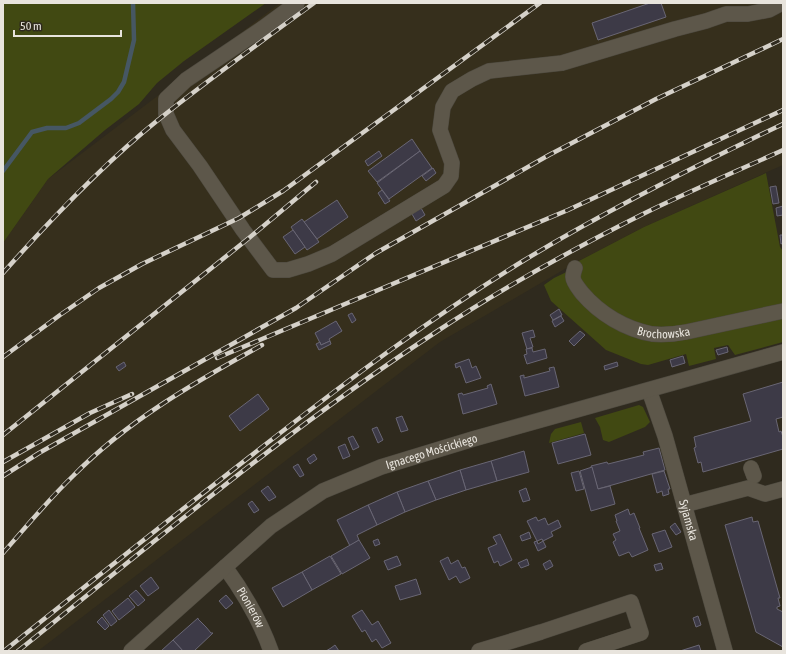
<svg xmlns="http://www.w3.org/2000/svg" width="786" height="654" font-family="'Asap Condensed',sans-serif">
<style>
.built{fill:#362f1c}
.green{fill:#414912}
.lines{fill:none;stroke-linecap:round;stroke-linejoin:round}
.stream{stroke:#465763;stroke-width:4.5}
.building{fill:#3d3a47;stroke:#696674}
.minor-casing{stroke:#4d493f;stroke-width:16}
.minor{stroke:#5d574a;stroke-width:15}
.rail-casing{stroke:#d5d1c9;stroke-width:4.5}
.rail{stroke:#2f2a1e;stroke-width:3;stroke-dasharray:9;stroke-linecap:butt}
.labels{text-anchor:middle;stroke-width:3;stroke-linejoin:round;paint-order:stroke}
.street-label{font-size:12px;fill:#e8e4dd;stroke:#2f2a1e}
</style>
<rect width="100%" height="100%" fill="#2f2a1e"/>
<polygon class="built" points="280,3 783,3 783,165 644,227 575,263 440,342 38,651 3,651 3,243 48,179"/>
<g class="green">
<polygon points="3,3 266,3 184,61 157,83 139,104 105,130 48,179 3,243"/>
<polygon points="766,173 780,247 783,251 783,342 735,355 728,345 714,348 716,359 689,366 686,354 648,365 641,364 606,350 551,301 544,285 554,278 579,266 577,262 644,227"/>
<polygon points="639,405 643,407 650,422 645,427 609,442 603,440 600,427 595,418"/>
<polygon points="581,422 584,433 549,443 551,434 555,429"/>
</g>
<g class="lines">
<polyline class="stream" points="3,171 32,132 47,128 66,128 79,123 111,99 118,92 124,82 134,40 133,3"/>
</g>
<g class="building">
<polygon points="650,3 661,3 666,17 598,40 592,23"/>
<polygon points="412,139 420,151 377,182 368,171"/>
<polygon points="379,151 382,156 368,166 365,161"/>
<polygon points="420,151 432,168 389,199 377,183"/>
<polygon points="433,168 436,173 426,181 422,176"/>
<polygon points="776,186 779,203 773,204 770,187"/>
<polygon points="382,190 390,201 385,204 378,193"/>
<polygon points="337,200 348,217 317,239 304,222"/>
<polygon points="783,206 783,215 777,216 776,208"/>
<polygon points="421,208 425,215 416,221 412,214"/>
<polygon points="302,219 319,242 307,250 291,227"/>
<polygon points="293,230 305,247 295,254 283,237"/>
<polygon points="780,235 783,235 783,243 781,244"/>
<polygon points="559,309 562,315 553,320 550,315"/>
<polygon points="352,313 356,320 352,323 348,315"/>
<polygon points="561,316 564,321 555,327 552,321"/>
<polygon points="336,321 342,331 329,339 330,341 321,345 315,333"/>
<polygon points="533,330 535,337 530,338 533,347 527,349 522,333"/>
<polygon points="580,331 585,335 574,346 569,341"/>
<polygon points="330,341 331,344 319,350 316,344 320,342 321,345"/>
<polygon points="727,347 728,352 718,355 716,350"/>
<polygon points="532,348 533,352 545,349 547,358 527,364 524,355 527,354 526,349"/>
<polygon points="683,356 685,363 672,367 670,360"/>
<polygon points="469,359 472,368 476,366 481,378 466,383 460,366 456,368 455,364"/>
<polygon points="124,362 126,366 119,371 116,367"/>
<polygon points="617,362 618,366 605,370 604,366"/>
<polygon points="554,367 559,387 525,396 520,376 524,375 524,378 550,371 549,368"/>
<polygon points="783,382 783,417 776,419 779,432 781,431 783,437 783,449 703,472 701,462 698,463 694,448 696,447 694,437 751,421 743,394"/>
<polygon points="491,384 497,404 463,414 458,394 462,393 463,395 488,388 487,386"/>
<polygon points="258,394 269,409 240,431 229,416"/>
<polygon points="402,416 408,430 401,432 396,418"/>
<polygon points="377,427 383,440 378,443 372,429"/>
<polygon points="585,434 591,455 558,464 552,443"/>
<polygon points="353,436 359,447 353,450 348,438"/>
<polygon points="345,444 350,456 343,459 338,447"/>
<polygon points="659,448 665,470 598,489 591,466 607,462 608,464 644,455 643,452"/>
<polygon points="524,451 529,472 497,481 491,461"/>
<polygon points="314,454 317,459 310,464 307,459"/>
<polygon points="491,461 497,481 466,490 460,470"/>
<polygon points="298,464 304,475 300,477 293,467"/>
<polygon points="592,467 598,489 610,486 615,504 591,511 580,471"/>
<polygon points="460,470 466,490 436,500 428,481"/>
<polygon points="579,471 584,489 576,491 571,473"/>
<polygon points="664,471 670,489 668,489 669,494 663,496 662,491 657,493 652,474"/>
<polygon points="428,481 436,500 405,512 397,492"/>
<polygon points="268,486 276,497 269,501 261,491"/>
<polygon points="526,488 530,500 523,502 519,491"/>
<polygon points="397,492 405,512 377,525 368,505"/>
<polygon points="252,501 259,510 254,513 248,504"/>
<polygon points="368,505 377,525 357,535 359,540 350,546 337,520"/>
<polygon points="628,509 630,515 634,513 640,528 639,528 648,550 632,557 629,552 619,556 613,542 616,540 613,534 620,531 616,521 617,521 615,515"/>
<polygon points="536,517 538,521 545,518 548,525 558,520 561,527 551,532 553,536 543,541 542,539 537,541 527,521"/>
<polygon points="752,517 753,522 758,521 780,598 778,598 780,606 777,607 777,609 783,612 783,647 756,632 725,525"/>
<polygon points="675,523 681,532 676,535 670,527"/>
<polygon points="665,530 672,547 659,552 652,534"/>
<polygon points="529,532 531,538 522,541 520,536"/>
<polygon points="500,534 512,560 500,566 498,561 494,563 488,548 497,544 493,537"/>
<polygon points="378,539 380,544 375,546 373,541"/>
<polygon points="359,540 370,558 342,574 331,556"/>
<polygon points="537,541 538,544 543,541 546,547 538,551 534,542"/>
<polygon points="330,556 341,574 312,590 302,572"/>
<polygon points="397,556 401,565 388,570 384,561"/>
<polygon points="448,557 451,564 458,560 462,568 465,567 470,578 460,583 456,576 449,580 440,561"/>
<polygon points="527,559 529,565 521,568 518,563"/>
<polygon points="550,560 553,566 546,570 543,564"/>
<polygon points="661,563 663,569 656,571 654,565"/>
<polygon points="302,572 312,590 283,607 272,588"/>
<polygon points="151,577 159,588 148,596 140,586"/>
<polygon points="416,579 421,594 400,600 395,586"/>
<polygon points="136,590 145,600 138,606 129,596"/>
<polygon points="226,595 233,603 226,609 219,601"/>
<polygon points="128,598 135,607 119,620 112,611"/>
<polygon points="109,610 117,621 111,626 103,615"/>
<polygon points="362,610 372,625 378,621 391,643 382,648 376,639 372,642 365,630 362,632 352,616"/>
<polygon points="698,616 701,625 696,627 693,618"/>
<polygon points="102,617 109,626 105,630 97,622"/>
<polygon points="198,618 198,619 206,627 211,633 213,633 194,651 183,651 173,640"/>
<polygon points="173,640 183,651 161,651"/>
<polygon points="335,645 339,651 326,651 331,648"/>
<polygon points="699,645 701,651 680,651"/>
</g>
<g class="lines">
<defs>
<g id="minor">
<polyline points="297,3 263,28 186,80 166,99 166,114 173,130 200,166 243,230 273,270 288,270 308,264 332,254 444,186 451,176 452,163 440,130 443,107 452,91 472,79 489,71 562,63 675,29 706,21 726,14 748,14 769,10 782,3"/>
<path id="s1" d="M 575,268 C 574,271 573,274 573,277 C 573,282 579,289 582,293 C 600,314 625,329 652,334 C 663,335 675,334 686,332 L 783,311"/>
<path id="s2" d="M 649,390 L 665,436 L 725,651"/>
<polyline points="751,468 754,476"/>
<polyline points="684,505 748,488 765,494 783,489"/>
<path id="s3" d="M 225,567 C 244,593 260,620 271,651"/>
<path id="s4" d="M 131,651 L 271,526 L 323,491 L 381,467 L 473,439 L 783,352"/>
<polyline points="479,651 541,632 631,602 641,633 586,651"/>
</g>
</defs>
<use href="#minor" class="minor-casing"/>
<use href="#minor" class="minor"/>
<defs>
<g id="rail">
<path d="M 3,273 C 51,219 102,165 158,120 C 209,79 262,41 314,3"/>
<polyline points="3,357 60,315 99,288 142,264 239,218 283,191 540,3"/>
<polyline points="217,358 568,210 783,110"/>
<polyline points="3,435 249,238 316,182"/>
<polyline points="3,462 90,413 132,394"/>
<polyline points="3,476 39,453 296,308 376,253 549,155 656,99 783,39"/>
<path d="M 3,553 C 26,527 48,500 73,476 C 127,421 195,382 262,345"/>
<path d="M 4,651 C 88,584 172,517 257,451 C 343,384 430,318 523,261 C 607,210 695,166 783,124"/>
<path d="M 18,651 C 154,542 289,428 436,332 C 502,288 573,249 645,213 C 690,191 737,171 783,150"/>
</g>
</defs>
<use href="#rail" class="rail-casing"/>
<use href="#rail" class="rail"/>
</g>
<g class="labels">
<g class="street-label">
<text dy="4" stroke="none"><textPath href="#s1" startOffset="122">Brochowska</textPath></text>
<text dy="4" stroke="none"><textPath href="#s4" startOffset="366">Ignacego Mościckiego</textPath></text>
<text dy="4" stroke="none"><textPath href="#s2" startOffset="136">Syjamska</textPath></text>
<text dy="4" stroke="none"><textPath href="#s3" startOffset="48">Pionierów</textPath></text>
</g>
</g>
<rect width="786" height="654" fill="none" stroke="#e8e4dd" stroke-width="8"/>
<path d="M14 30v6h107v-6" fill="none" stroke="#e8e4dd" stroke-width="2"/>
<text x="20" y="30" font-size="12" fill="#e8e4dd" stroke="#2f2a1e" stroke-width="3" paint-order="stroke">50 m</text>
</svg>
